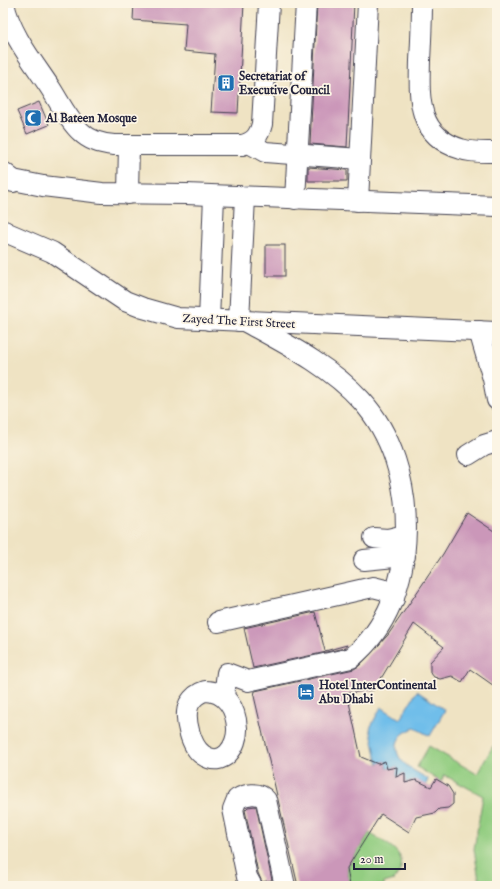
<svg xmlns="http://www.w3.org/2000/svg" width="500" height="889" font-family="'IM FELL English',serif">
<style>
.green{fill:#93cd81;stroke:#5a785e}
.water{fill:#70beea;stroke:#497092}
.building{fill:#cb97b9}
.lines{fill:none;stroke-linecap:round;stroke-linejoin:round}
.minor-casing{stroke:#413f4f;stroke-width:22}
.major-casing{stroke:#413f4f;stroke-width:24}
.minor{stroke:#fff;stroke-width:20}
.major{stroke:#fff;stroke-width:22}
.labels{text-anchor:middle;stroke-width:3.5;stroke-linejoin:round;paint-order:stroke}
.poi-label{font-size:12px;font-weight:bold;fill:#22223b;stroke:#fcf5e5;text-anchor:start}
.street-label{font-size:12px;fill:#22223b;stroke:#fcf5e5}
</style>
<rect width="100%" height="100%" fill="#fcf5e5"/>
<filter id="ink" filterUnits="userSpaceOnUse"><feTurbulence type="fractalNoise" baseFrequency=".025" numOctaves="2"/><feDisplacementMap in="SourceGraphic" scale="8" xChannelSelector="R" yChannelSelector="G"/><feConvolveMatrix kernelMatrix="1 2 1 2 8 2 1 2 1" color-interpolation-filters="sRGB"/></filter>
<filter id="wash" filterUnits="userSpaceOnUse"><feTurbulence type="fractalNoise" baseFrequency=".012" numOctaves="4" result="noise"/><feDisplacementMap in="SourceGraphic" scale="16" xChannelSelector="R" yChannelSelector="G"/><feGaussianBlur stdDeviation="0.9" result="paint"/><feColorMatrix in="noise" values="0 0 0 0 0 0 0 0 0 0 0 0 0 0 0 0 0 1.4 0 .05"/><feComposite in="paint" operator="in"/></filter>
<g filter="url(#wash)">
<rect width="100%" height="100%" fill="#efe3c3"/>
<g class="green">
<polygon points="429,746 477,774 493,746 497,747 497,886 480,886 474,849 483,796 444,775 441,782 417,767"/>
<path d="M 369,833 C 387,844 415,855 394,880 L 384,883 L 384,886 L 350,886 L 347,868 Z"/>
</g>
<path class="water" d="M 417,691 L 445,710 L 430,736 L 415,728 C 406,731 399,735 397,744 C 394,762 415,771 428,779 L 426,785 L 416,791 L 414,780 L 405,783 L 404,773 L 396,777 L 397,767 L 387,769 L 385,761 L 378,764 L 370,728 L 381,707 L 400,719 Z"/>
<g id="blocks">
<g class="building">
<polygon points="134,3 244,3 238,113 211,112 215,54 184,51 186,24 133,20"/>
<polygon points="317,3 354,3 347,147 310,144"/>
<polygon points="39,102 49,125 27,134 17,111"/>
<polygon points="308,167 347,170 347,181 308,181"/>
<rect x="266" y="245" width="19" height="31"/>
<polygon points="467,513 497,533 497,688 470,669 462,682 452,676 440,679 434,677 430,672 430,662 444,647 414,624 374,690 347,693 361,757 378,764 385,761 387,769 397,767 396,777 405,773 405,783 416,780 431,787 436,779 448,786 453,794 453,804 448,808 439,809 435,813 416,817 409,832 381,814 347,868 350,886 298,886 254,696 255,691 354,669 359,666 388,635 443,554"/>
<polygon points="315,612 325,651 347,645 345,648 253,668 244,628"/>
<polygon points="256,806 272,880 262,882 258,873 245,810 248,807"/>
</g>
</g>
</g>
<g filter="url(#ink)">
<use href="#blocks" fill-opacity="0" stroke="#413f4f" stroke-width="1"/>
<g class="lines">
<defs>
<g id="minor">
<path d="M 4,3 C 10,34 34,63 51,89 C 60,103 68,120 81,132 C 90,141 102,144 114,145 L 242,145 C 254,142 259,136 262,124 L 269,3"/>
<path d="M 422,3 C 422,22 421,42 420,61 C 419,98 417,136 461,149 C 472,153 485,152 497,152"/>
<polyline points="249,143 265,152 360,159"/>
<polyline points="3,178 43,186 102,193 186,194 497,206"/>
<polyline points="128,194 129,145"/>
<polyline points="295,199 306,3"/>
<polyline points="358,201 368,3"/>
<polyline points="3,231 52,252 125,301 143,308 178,318 497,332"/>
<polyline points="209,320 214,196"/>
<polyline points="239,321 245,197"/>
<polyline points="479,331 493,379 497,400"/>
<polyline points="468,455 484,445 497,441"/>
<polyline points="374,538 388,539 405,535"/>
<polyline points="364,560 405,556"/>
<polyline points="218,622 373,587 385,590 394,599"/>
<path d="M 205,691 C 226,691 236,709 237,728 C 238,746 223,769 203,755 C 191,747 183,718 189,704 C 193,697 198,693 205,691 Z"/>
<path d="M 224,696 L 227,673 L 248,681 L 351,658 C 423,600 422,466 361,400 C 330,366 286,344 246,322"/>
<path d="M 252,886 L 247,877 L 233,809 L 237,799 C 246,794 259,791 266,800 L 285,886"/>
</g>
<g id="major">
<polyline points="3,173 13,181"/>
<polyline points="3,232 4,232"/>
</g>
</defs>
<use href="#minor" class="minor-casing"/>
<use href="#major" class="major-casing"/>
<use href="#minor" class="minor"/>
<use href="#major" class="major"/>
</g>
</g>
<defs>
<symbol id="building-square" viewBox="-11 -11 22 22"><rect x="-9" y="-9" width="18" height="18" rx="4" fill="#1f6fb2" stroke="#fcf5e5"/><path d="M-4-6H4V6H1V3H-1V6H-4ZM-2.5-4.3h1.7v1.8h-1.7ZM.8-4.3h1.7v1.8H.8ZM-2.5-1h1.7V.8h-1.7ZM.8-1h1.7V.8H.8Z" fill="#fff"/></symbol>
<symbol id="mosque-square" viewBox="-11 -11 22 22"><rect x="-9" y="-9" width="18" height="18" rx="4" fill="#1f6fb2" stroke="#fcf5e5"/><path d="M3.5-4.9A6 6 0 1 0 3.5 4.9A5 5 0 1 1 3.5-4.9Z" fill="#fff"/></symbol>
<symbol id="hotel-square" viewBox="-11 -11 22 22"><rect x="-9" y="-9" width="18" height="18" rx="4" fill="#1f6fb2" stroke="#fcf5e5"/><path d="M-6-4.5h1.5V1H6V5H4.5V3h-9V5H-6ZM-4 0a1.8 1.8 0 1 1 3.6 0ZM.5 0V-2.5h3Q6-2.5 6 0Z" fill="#fff"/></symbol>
</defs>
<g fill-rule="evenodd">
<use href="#building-square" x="216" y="73" width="20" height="20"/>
<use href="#mosque-square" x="23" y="108" width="20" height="20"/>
<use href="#hotel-square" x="296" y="682" width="20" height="20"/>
</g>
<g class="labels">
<g class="poi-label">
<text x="239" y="80">Secretariat of<tspan x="239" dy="14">Executive Council</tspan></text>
<text x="46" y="122">Al Bateen Mosque</text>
<text x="319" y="689">Hotel InterContinental<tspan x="319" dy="14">Abu Dhabi</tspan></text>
</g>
<g class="street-label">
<text transform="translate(239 321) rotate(3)" y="4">Zayed The First Street</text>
</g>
</g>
<rect width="500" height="889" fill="none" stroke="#fcf5e5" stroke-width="16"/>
<path d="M354 863v6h51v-6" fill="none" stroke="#22223b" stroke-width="2"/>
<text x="360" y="863" font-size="12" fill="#22223b" stroke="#fcf5e5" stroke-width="3" paint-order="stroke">20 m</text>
</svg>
